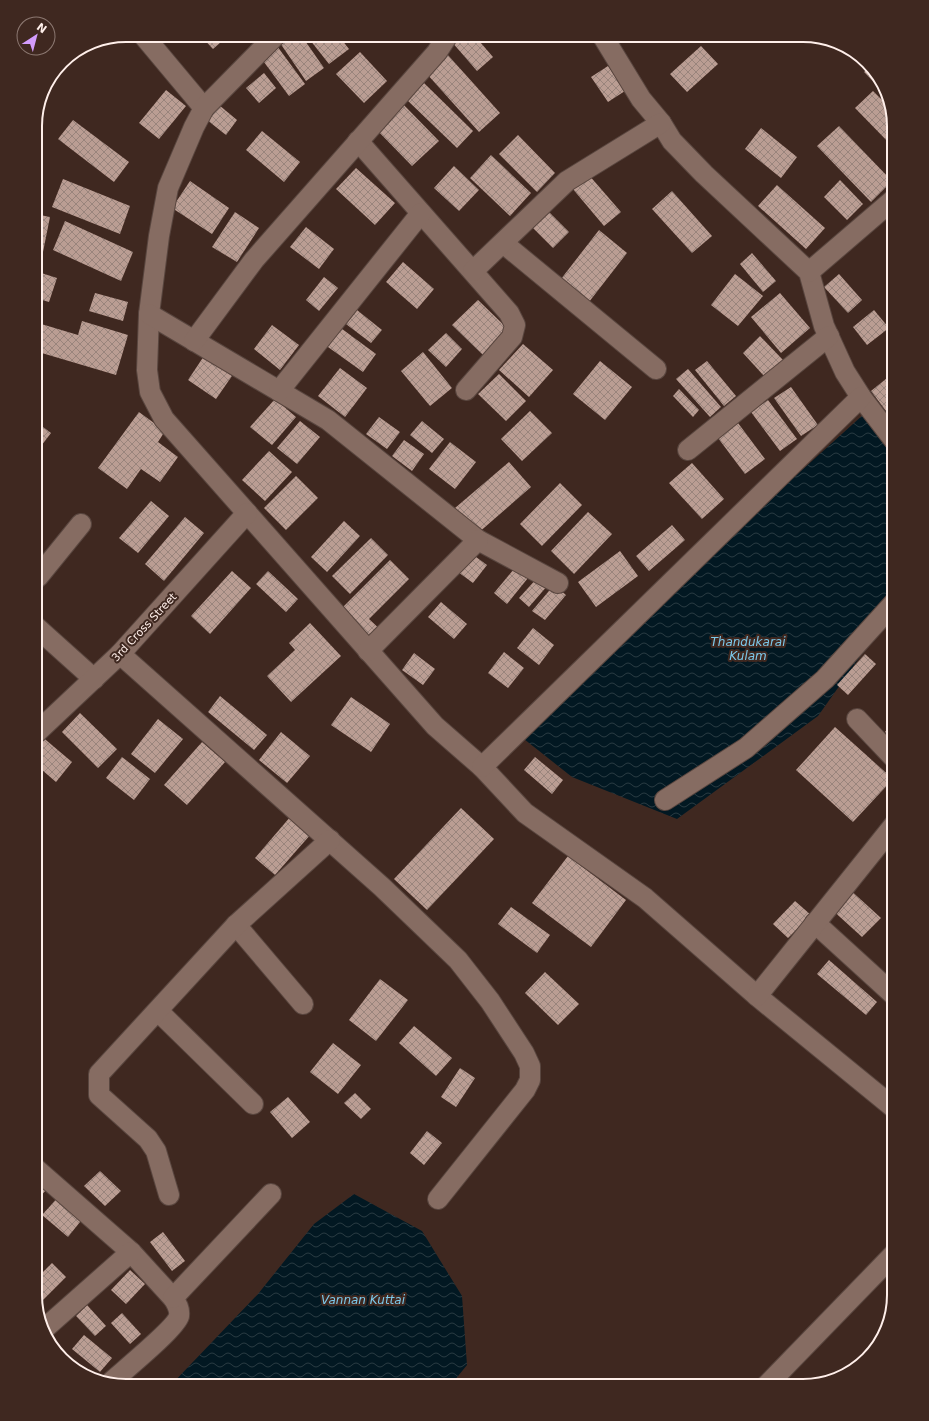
<svg xmlns="http://www.w3.org/2000/svg" width="929" height="1421" font-family="'DejaVu Sans',sans-serif">
<style>
.water{fill:url(#water-waves)}
.building{fill:url(#building-cross-hatch)}
.lines{fill:none;stroke-linecap:round;stroke-linejoin:round}
.minor-casing{stroke:#59463f;stroke-width:22}
.minor{stroke:#866c62;stroke-width:20}
.labels{text-anchor:middle;stroke-width:4;stroke-linejoin:round;paint-order:stroke}
.street-label{font-size:11px;fill:#ffefea;stroke:#3f2820}
.water-label{font-size:12px;font-style:italic;fill:#7dcaec;stroke:#3f2820}
.rim{fill:none;stroke:#ffefea;stroke-width:2}
</style>
<defs>
<pattern id="water-waves" width="16" height="10" patternUnits="userSpaceOnUse"><rect width="16" height="10" fill="#021822"/><path d="M0 5q4-4 8 0t8 0" fill="none" stroke="#283a42"/></pattern>
<pattern id="building-cross-hatch" width="8" height="8" patternUnits="userSpaceOnUse"><rect width="8" height="8" fill="#ba9d93"/><path d="M0 0l8 8M0 8l8-8" fill="none" stroke="#99847c"/></pattern>
</defs>
<rect width="100%" height="100%" fill="#3f2820"/>
<g class="water">
<polygon points="864,414 894,454 894,609 818,716 677,819 572,777 524,739 541,706"/>
<polygon points="354,1194 422,1231 462,1296 467,1365 450,1386 170,1386 258,1294 314,1224"/>
</g>
<g class="building">
<polygon points="200,35 229,35 213,49"/>
<polygon points="286,35 301,35 324,68 306,81 278,40"/>
<polygon points="306,35 338,35 349,49 329,64"/>
<polygon points="458,35 474,35 493,57 477,71 451,41"/>
<polygon points="557,35 568,35 563,40"/>
<polygon points="277,46 305,84 289,96 261,58"/>
<polygon points="701,46 718,64 687,92 670,74"/>
<polygon points="360,52 387,81 364,103 336,74"/>
<polygon points="447,54 500,113 479,132 426,73"/>
<polygon points="608,66 625,91 608,102 591,77"/>
<polygon points="869,67 882,81 885,94 864,72"/>
<polygon points="264,73 276,88 259,103 246,88"/>
<polygon points="424,83 473,131 457,148 407,100"/>
<polygon points="166,90 186,106 159,139 139,123"/>
<polygon points="873,91 889,107 894,126 894,148 855,108"/>
<polygon points="400,101 439,141 412,166 374,127"/>
<polygon points="219,105 237,120 226,135 207,120"/>
<polygon points="73,120 129,162 114,182 58,139"/>
<polygon points="839,126 892,181 871,202 817,146"/>
<polygon points="761,128 797,157 781,178 745,149"/>
<polygon points="262,131 300,162 284,182 246,150"/>
<polygon points="518,135 555,173 537,192 499,154"/>
<polygon points="491,155 531,193 510,216 470,178"/>
<polygon points="454,166 479,190 459,211 434,188"/>
<polygon points="356,168 395,203 375,225 336,189"/>
<polygon points="588,174 621,212 604,226 572,188"/>
<polygon points="63,179 130,206 120,234 52,207"/>
<polygon points="840,180 863,204 847,220 824,197"/>
<polygon points="190,181 229,208 212,234 172,208"/>
<polygon points="777,185 825,228 806,249 758,206"/>
<polygon points="672,191 712,236 692,253 652,209"/>
<polygon points="547,210 569,232 553,248 531,226"/>
<polygon points="235,212 259,228 237,262 212,247"/>
<polygon points="35,214 50,217 43,252 35,250"/>
<polygon points="65,221 133,252 121,281 53,250"/>
<polygon points="306,227 334,249 319,269 290,247"/>
<polygon points="599,230 627,253 589,302 561,279"/>
<polygon points="752,253 776,281 763,292 740,264"/>
<polygon points="403,262 434,289 417,309 386,282"/>
<polygon points="35,271 57,278 49,302 35,298"/>
<polygon points="735,274 763,296 738,326 711,305"/>
<polygon points="839,274 862,300 848,313 824,287"/>
<polygon points="324,277 338,288 319,311 306,300"/>
<polygon points="95,293 128,302 123,321 89,311"/>
<polygon points="780,293 810,328 781,353 751,317"/>
<polygon points="478,300 509,330 484,356 452,325"/>
<polygon points="357,310 382,330 371,343 346,324"/>
<polygon points="874,310 889,328 867,345 853,327"/>
<polygon points="82,321 128,335 116,375 35,351 35,334 38,323 78,335"/>
<polygon points="334,323 376,354 363,372 321,342"/>
<polygon points="272,325 299,345 280,370 254,349"/>
<polygon points="894,327 894,336 890,331"/>
<polygon points="446,333 462,349 446,367 428,350"/>
<polygon points="760,336 783,360 765,377 743,353"/>
<polygon points="523,344 553,370 529,397 499,370"/>
<polygon points="423,352 452,388 430,406 401,371"/>
<polygon points="204,356 232,376 216,399 188,380"/>
<polygon points="600,361 632,387 605,420 573,394"/>
<polygon points="707,361 736,396 724,406 695,370"/>
<polygon points="340,368 367,388 345,417 318,396"/>
<polygon points="688,369 721,407 710,417 676,379"/>
<polygon points="35,372 41,373 36,395 35,395"/>
<polygon points="499,374 526,401 506,421 478,394"/>
<polygon points="887,378 894,387 894,417 892,419 871,391"/>
<polygon points="791,387 818,425 801,436 774,398"/>
<polygon points="679,389 699,410 693,417 673,396"/>
<polygon points="275,399 296,417 272,445 250,427"/>
<polygon points="768,400 797,439 780,451 751,412"/>
<polygon points="530,411 552,433 522,461 501,439"/>
<polygon points="139,412 165,431 158,442 178,457 160,482 141,469 127,489 98,468"/>
<polygon points="379,417 400,432 387,449 366,434"/>
<polygon points="735,419 765,459 745,474 715,434"/>
<polygon points="35,421 51,433 35,454"/>
<polygon points="300,421 320,437 297,464 277,448"/>
<polygon points="422,421 444,439 432,453 410,435"/>
<polygon points="404,440 424,454 412,471 392,456"/>
<polygon points="450,442 476,462 455,489 429,469"/>
<polygon points="269,451 292,472 265,501 242,480"/>
<polygon points="509,462 531,487 477,534 455,508"/>
<polygon points="692,463 724,499 702,519 669,483"/>
<polygon points="296,476 318,498 286,530 264,508"/>
<polygon points="560,483 582,505 542,546 520,524"/>
<polygon points="151,501 169,516 138,553 119,538"/>
<polygon points="588,512 612,534 574,574 551,551"/>
<polygon points="185,517 204,533 164,581 145,564"/>
<polygon points="344,521 360,536 327,572 311,557"/>
<polygon points="672,525 685,540 649,571 636,556"/>
<polygon points="371,538 388,555 350,594 332,576"/>
<polygon points="620,551 638,576 596,607 578,582"/>
<polygon points="472,554 487,565 473,583 458,572"/>
<polygon points="390,560 409,579 369,619 384,633 375,643 341,609"/>
<polygon points="519,563 532,573 507,604 494,593"/>
<polygon points="232,571 251,588 210,634 191,616"/>
<polygon points="268,571 298,599 286,612 256,584"/>
<polygon points="539,576 548,585 529,607 519,598"/>
<polygon points="554,585 566,595 545,620 532,611"/>
<polygon points="441,602 467,624 454,639 428,617"/>
<polygon points="310,623 341,656 291,702 267,676 295,650 289,643"/>
<polygon points="533,628 554,645 539,665 517,648"/>
<polygon points="504,652 524,668 508,688 488,673"/>
<polygon points="414,653 435,669 423,685 402,670"/>
<polygon points="865,654 876,664 848,695 837,685"/>
<polygon points="220,696 267,735 254,750 208,712"/>
<polygon points="351,697 390,724 371,752 331,725"/>
<polygon points="80,713 117,749 98,768 62,732"/>
<polygon points="158,719 183,739 155,773 131,754"/>
<polygon points="894,721 894,738 885,732"/>
<polygon points="835,727 893,779 853,822 796,770"/>
<polygon points="281,732 310,756 287,783 259,760"/>
<polygon points="40,735 72,762 56,782 35,764 35,740"/>
<polygon points="202,742 225,762 187,805 164,785"/>
<polygon points="122,757 150,779 134,800 106,778"/>
<polygon points="535,757 563,780 552,794 524,770"/>
<polygon points="461,808 494,839 427,910 394,879"/>
<polygon points="291,816 311,834 275,875 255,858"/>
<polygon points="568,856 626,900 591,947 532,903"/>
<polygon points="847,887 881,918 862,937 829,907"/>
<polygon points="795,901 811,915 788,938 773,924"/>
<polygon points="511,907 550,935 537,953 498,924"/>
<polygon points="829,960 877,1002 866,1015 817,974"/>
<polygon points="545,972 579,1004 558,1025 525,993"/>
<polygon points="380,979 408,1000 376,1041 349,1020"/>
<polygon points="414,1026 452,1058 436,1076 399,1043"/>
<polygon points="333,1043 361,1065 338,1094 310,1072"/>
<polygon points="460,1068 475,1078 456,1107 441,1097"/>
<polygon points="355,1093 371,1109 361,1119 344,1103"/>
<polygon points="288,1097 310,1122 292,1138 270,1112"/>
<polygon points="427,1131 442,1143 424,1165 410,1153"/>
<polygon points="100,1171 121,1191 105,1206 84,1186"/>
<polygon points="35,1178 47,1189 35,1202"/>
<polygon points="59,1196 84,1217 68,1237 42,1215"/>
<polygon points="163,1232 185,1261 172,1271 150,1242"/>
<polygon points="52,1263 66,1277 38,1305 35,1295 35,1280"/>
<polygon points="130,1270 145,1284 126,1304 111,1290"/>
<polygon points="87,1305 106,1326 95,1336 76,1316"/>
<polygon points="122,1313 141,1334 130,1344 111,1323"/>
<polygon points="84,1335 112,1358 100,1372 72,1349"/>
</g>
<g class="lines">
<defs>
<g id="minor">
<polyline points="143,35 204,108"/>
<polyline points="276,35 204,108 194,127 168,188 159,236 149,314 147,370 150,392 164,419 435,726 482,767 525,813 645,898 757,996 894,1108"/>
<polyline points="602,35 641,99 661,123 672,141 704,174 809,272 824,326 845,372 861,397 894,440"/>
<polyline points="358,141 509,313 515,325 512,337 466,390"/>
<polyline points="503,243 656,369"/>
<polyline points="473,271 567,181 661,123"/>
<polyline points="809,272 894,199"/>
<polyline points="149,314 328,420 478,540 558,583"/>
<polyline points="194,341 254,260 437,52 448,35"/>
<polyline points="279,391 421,213"/>
<polyline points="688,450 829,336"/>
<polyline points="35,575 38,577 81,524"/>
<polyline points="35,626 94,679"/>
<polyline points="368,651 478,540"/>
<polyline points="120,654 382,887 458,960 490,1001 524,1053 530,1066 530,1080 525,1090 438,1199"/>
<polyline points="857,719 894,758"/>
<polyline points="35,734 120,654 247,513"/>
<polyline points="482,767 861,397"/>
<polyline points="665,800 746,748 825,679 894,603"/>
<polyline points="815,923 894,995"/>
<polyline points="236,925 303,1004"/>
<polyline points="757,996 894,825"/>
<polyline points="158,1011 253,1104"/>
<path d="M 35,1168 L 131,1252 L 173,1298 C 177,1304 180,1309 179,1316 C 176,1328 122,1372 110,1383"/>
<polyline points="169,1195 156,1151 148,1139 99,1095 99,1074 236,925 330,840"/>
<polyline points="173,1298 271,1194"/>
<polyline points="44,1329 131,1252"/>
<polyline points="766,1386 894,1254"/>
</g>
</defs>
<use href="#minor" class="minor-casing"/>
<use href="#minor" class="minor"/>
</g>
<g class="labels">
<g class="street-label">
<text transform="translate(144 627) rotate(-47)" y="4">3rd Cross Street</text>
</g>
<g class="water-label">
<text x="748" y="646">Thandukarai<tspan x="748" dy="14">Kulam</tspan></text>
<text x="363" y="1304">Vannan Kuttai</text>
</g>
</g>
<path d="M0 0H929V1421H0ZM126 42H803A84 84 0 0 1 887 126V1295A84 84 0 0 1 803 1379H126A84 84 0 0 1 42 1295V126A84 84 0 0 1 126 42Z" fill="#3f2820" fill-rule="evenodd"/>
<path class="rim" d="M126 42H803A84 84 0 0 1 887 126V1295A84 84 0 0 1 803 1379H126A84 84 0 0 1 42 1295V126A84 84 0 0 1 126 42Z"/>
<g transform="translate(36 36) rotate(36)"><circle r="19" fill="#3f2820" stroke="#8c7871"/>
<path d="M0-3L7 15L0 10L-7 15Z" fill="#d39cfc"/>
<text y="-6" font-size="11" font-weight="bold" text-anchor="middle" fill="#ffefea">N</text>
</g>
</svg>
